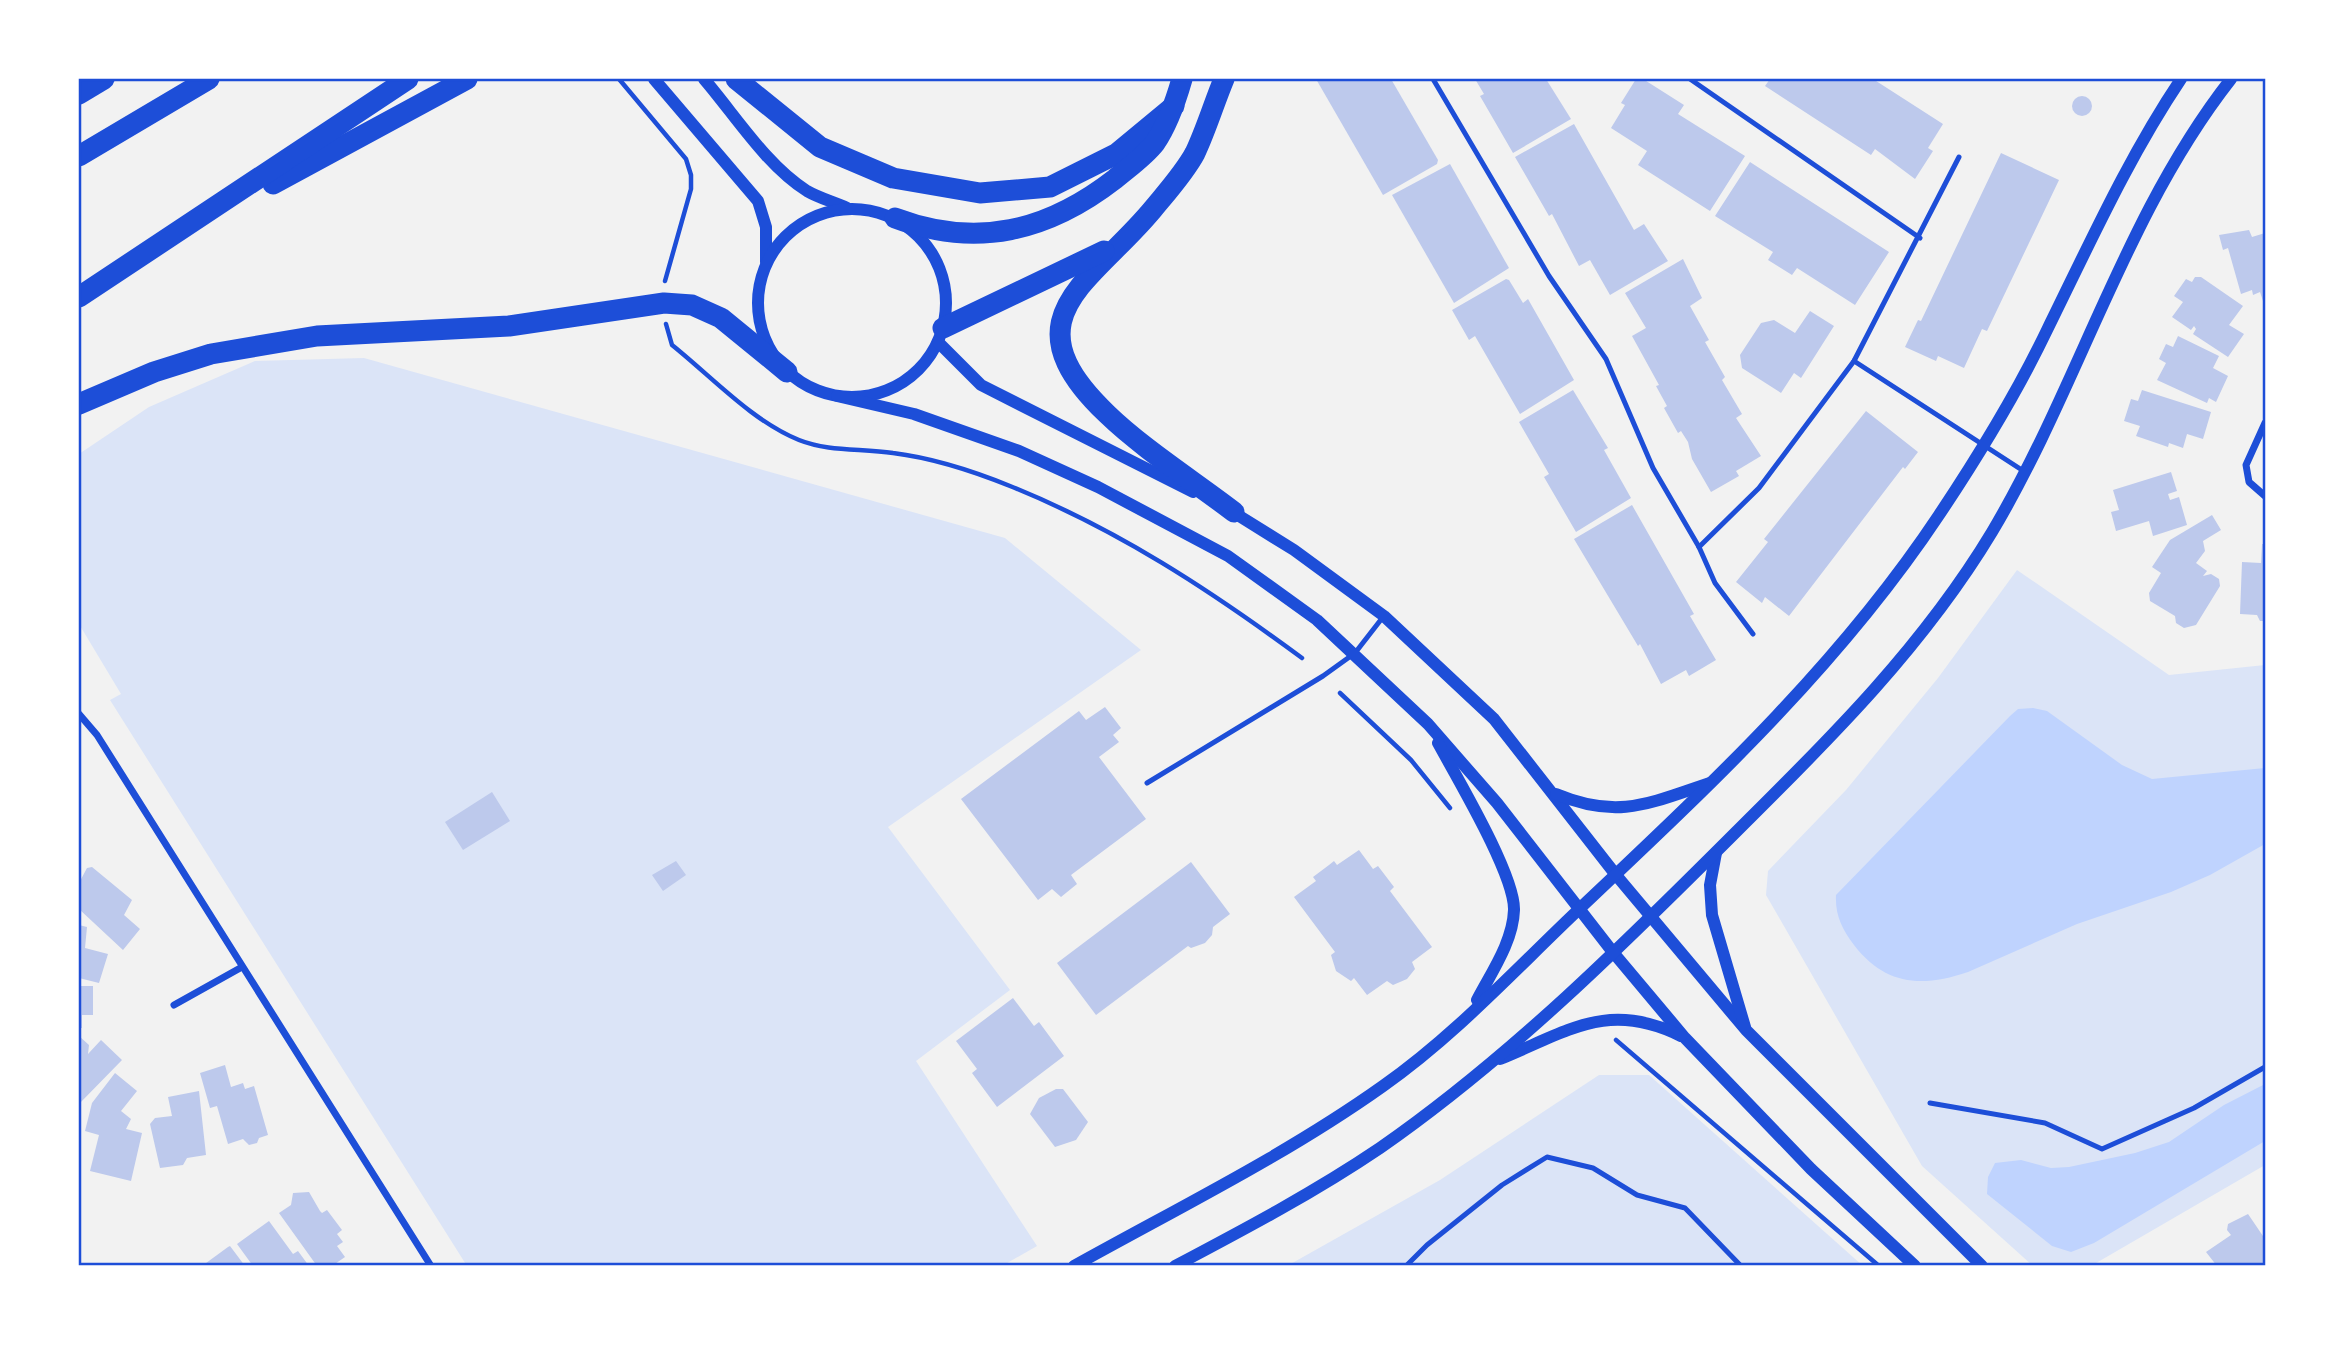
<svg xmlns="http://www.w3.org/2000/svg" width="2344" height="1345" font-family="'IBM Plex Sans',sans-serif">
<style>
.green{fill:#dbe4f7}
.water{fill:#bfd3fe}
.building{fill:#bdc9ec}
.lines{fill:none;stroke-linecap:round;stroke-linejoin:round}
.path{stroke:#1d4ed8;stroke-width:4.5}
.service{stroke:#1d4ed8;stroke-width:5}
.minor{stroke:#1d4ed8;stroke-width:7}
.tertiary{stroke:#1d4ed8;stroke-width:12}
.motorway{stroke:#1d4ed8;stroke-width:21}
.neatline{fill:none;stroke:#1d4ed8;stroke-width:2.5}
</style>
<rect width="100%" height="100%" fill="#f2f2f2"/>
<g class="green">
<polygon points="364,358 1005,538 1141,650 888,827 1010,990 916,1061 1037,1246 1002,1266 467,1266 110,700 121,694 79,624 79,454 149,407 255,361"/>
<polygon points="2017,570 2169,675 2265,665 2265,1165 2091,1266 2033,1266 1922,1166 1766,895 1768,871 1846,790 1938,678"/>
<polygon points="1599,1075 1649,1075 1863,1266 1287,1266 1440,1180"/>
</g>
<g class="water">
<path d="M 2033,708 L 2047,711 L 2122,765 L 2152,779 L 2265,768 L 2265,844 L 2210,875 L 2171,892 L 2077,924 L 1968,972 C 1921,988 1885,985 1854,945 C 1842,929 1835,915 1836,895 L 2010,716 L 2018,709 Z"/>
<polygon points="2265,1084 2265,1141 2094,1243 2071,1252 2052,1246 1987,1194 1988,1177 1995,1163 2021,1160 2051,1168 2069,1167 2135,1153 2169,1142 2224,1105"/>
</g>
<g class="building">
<polygon points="1316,79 1391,79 1438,160 1437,164 1383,195"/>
<polygon points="1475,79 1546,79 1571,119 1513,153 1480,96 1484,94"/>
<polygon points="1636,79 1643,79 1684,105 1678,114 1745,156 1710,211 1638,165 1647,151 1611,128 1625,105 1621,103"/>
<polygon points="1770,79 1873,79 1943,124 1928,148 1933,151 1915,179 1875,149 1871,155 1765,86"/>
<circle cx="2082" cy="106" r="10"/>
<polygon points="1574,124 1634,230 1644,224 1668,261 1610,295 1590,260 1579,266 1552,214 1549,216 1515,157"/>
<polygon points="2001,153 2059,180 1987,331 1982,329 1964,368 1938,356 1936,361 1905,347 1918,320 1921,321"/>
<polygon points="1750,162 1889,252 1855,305 1797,268 1792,275 1768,260 1773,252 1715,216"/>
<polygon points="1450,164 1509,268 1454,303 1392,195"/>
<polygon points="2249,230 2252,237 2265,233 2265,307 2260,292 2253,295 2252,290 2241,294 2228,248 2223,250 2219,235"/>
<polygon points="1683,259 1702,298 1690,306 1709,340 1705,342 1725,377 1722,380 1742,414 1736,418 1761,456 1736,471 1739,476 1711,492 1692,459 1688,442 1681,431 1678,433 1664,408 1667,406 1656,386 1659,385 1632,336 1646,328 1625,293"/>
<polygon points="2195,277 2201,277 2243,306 2229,325 2244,334 2228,357 2193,334 2196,329 2194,326 2191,330 2172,317 2183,302 2174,296 2186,279 2192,282"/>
<polygon points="1506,279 1509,280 1523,303 1528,299 1574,380 1520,414 1475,336 1469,340 1452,310"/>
<polygon points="1810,311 1834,326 1801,378 1794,373 1781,393 1742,368 1740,355 1761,323 1774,320 1795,333"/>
<polygon points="2178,336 2219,356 2213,368 2228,376 2216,402 2209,398 2207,403 2157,380 2166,363 2159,359 2166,344 2173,347"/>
<polygon points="1573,390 1608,448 1604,450 1631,498 1576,532 1544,477 1549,474 1519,422"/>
<polygon points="2142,390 2211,412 2203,439 2187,434 2183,448 2169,443 2168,447 2136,436 2140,426 2124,421 2131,399 2138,401"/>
<polygon points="1866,411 1918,452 1905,469 1903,467 1789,616 1765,597 1762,603 1736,582 1768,542 1764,539"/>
<polygon points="2171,472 2177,491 2168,494 2170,500 2179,497 2187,525 2153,536 2149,521 2116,531 2111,512 2119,510 2113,490"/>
<polygon points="1632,505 1694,614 1690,616 1716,660 1689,676 1686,670 1661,684 1640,644 1638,646 1574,539"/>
<polygon points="2212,515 2221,530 2203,541 2205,551 2196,563 2207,571 2203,576 2211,574 2219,579 2220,586 2196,625 2184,628 2176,623 2175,616 2150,601 2149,593 2161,573 2152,567 2170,540"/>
<polygon points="2262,544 2265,544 2265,621 2260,621 2257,615 2240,614 2242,562 2261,563"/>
<polygon points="1105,707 1121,728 1113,735 1119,742 1099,757 1146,819 1071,875 1077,884 1061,897 1052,889 1038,900 961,799 1079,711 1086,720"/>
<polygon points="492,792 510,821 463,850 445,822"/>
<polygon points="1359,850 1373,869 1378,866 1394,887 1390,891 1432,947 1412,962 1415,969 1407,979 1393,985 1387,981 1367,995 1354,978 1351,981 1336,971 1331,955 1335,952 1294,897 1316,881 1313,877 1329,865 1334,861 1337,865"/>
<polygon points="676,861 686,875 663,891 652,875"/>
<polygon points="1191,862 1230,914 1213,927 1212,935 1205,943 1191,948 1188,946 1096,1015 1057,963"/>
<polygon points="92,867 132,900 124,915 140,929 123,950 79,909 79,883 87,868"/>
<polygon points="79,925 87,927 85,948 108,954 99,983 79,978"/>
<polygon points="79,986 93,986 93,1015 82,1015 82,1028 79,1028"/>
<polygon points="1013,998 1034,1026 1039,1022 1064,1056 997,1107 972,1073 977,1069 956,1041"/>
<polygon points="79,1036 89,1045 88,1054 101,1040 122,1060 79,1104"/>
<polygon points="225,1065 231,1087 243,1083 245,1089 254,1086 268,1135 259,1138 257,1143 249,1145 243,1139 228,1144 217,1106 210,1108 200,1073"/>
<polygon points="115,1073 137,1091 121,1111 131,1119 126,1129 142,1133 131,1181 90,1171 99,1135 85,1131 92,1103"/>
<polygon points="1056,1089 1063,1089 1088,1122 1076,1140 1055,1147 1030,1114 1039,1098"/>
<polygon points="199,1091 206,1155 187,1158 183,1165 160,1168 150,1124 155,1118 172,1116 168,1097"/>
<polygon points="309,1192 320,1211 322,1213 327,1210 342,1230 337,1234 343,1242 337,1246 345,1257 332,1266 317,1266 279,1213 291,1205 293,1193"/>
<polygon points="2248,1214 2265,1239 2265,1266 2217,1266 2206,1252 2231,1235 2227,1230 2228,1224"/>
<polygon points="269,1221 293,1254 298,1251 309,1266 253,1266 237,1244"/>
<polygon points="230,1246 245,1266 202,1266 228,1247"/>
</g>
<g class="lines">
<g class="path">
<polyline points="619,79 686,159 691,175 691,189 665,281"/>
<path d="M 666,324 L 672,345 C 712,377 752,421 799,440 C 829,452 862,448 893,453 C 933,458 973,471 1010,486 C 1117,529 1210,590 1302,658"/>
<polyline points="1340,693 1411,760 1450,808"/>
<polyline points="1616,1040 1879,1266"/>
</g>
<g class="service">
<polyline points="1433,79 1549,276 1606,359 1653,468 1699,547 1715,583 1753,634"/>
<polyline points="1690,79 1920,238"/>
<polyline points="1854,361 2025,472"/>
<polyline points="1699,547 1759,488 1854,361 1959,157"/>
<polyline points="1147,783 1323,676 1355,653 1383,617"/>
<polyline points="1930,1103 2045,1123 2102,1149 2194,1108 2265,1067"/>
<polyline points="1406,1266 1427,1245 1502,1185 1547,1157 1593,1168 1637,1195 1685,1208 1741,1266"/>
</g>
<g class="minor">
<polyline points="2265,423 2246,465 2249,482 2265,496"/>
<polyline points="79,714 97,735 431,1266"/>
<polyline points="174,1005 242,967"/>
</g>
<g class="tertiary">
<polyline points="654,79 758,201 766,227 766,262"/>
<path d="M 704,79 C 735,115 766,165 807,191 C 819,198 834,202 847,208"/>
<circle cx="852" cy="303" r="94"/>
<polyline points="938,342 981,385 1193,492"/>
<polyline points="837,396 914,414 1019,451 1098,487 1228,556 1317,620 1428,724 1497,803 1612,951 1685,1038 1811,1169 1915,1266"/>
<polyline points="1228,509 1294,550 1384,616 1494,719 1616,875 1746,1030 1982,1266"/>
<path d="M 1438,743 C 1457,778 1515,875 1514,910 C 1513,942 1491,973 1477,1000"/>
<path d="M 1556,794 C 1618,820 1650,803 1710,783"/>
<polyline points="1716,853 1710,885 1712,915 1745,1027"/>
<path d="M 1500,1059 C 1569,1031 1608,1000 1681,1036"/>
<path d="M 1074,1266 C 1178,1208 1286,1155 1383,1086 C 1453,1037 1513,972 1575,913 C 1706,789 1838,667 1939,515 C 1979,455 2017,393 2048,328 C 2090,243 2128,158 2181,79"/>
<path d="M 1175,1266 C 1245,1229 1315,1192 1380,1148 C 1511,1057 1627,941 1739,829 C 1832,737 1924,645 1992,532 C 2079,386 2125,214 2231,79"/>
</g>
<g class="motorway">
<polyline points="736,79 820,147 893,178 980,193 1050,187 1116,154 1174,106"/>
<path d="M 1224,79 C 1214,103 1206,130 1195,153 C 1185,172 1167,192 1153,209 C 1092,283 1005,317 1107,414 C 1142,448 1195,482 1234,512"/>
<polyline points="79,94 104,79"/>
<polyline points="79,156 209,79"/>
<polyline points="273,184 467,79"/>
<path d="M 895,218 C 977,249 1048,231 1115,179 C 1128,168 1145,156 1155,143 C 1168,124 1176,100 1182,79"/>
<polyline points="79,297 408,79"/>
<polyline points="943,328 1104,251"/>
<polyline points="79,404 154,372 211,354 317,336 509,326 664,303 692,305 721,318 787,372"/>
</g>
</g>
<rect width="2344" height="1345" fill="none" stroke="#ffffff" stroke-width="161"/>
<rect x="80" y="80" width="2184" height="1184" class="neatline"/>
</svg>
